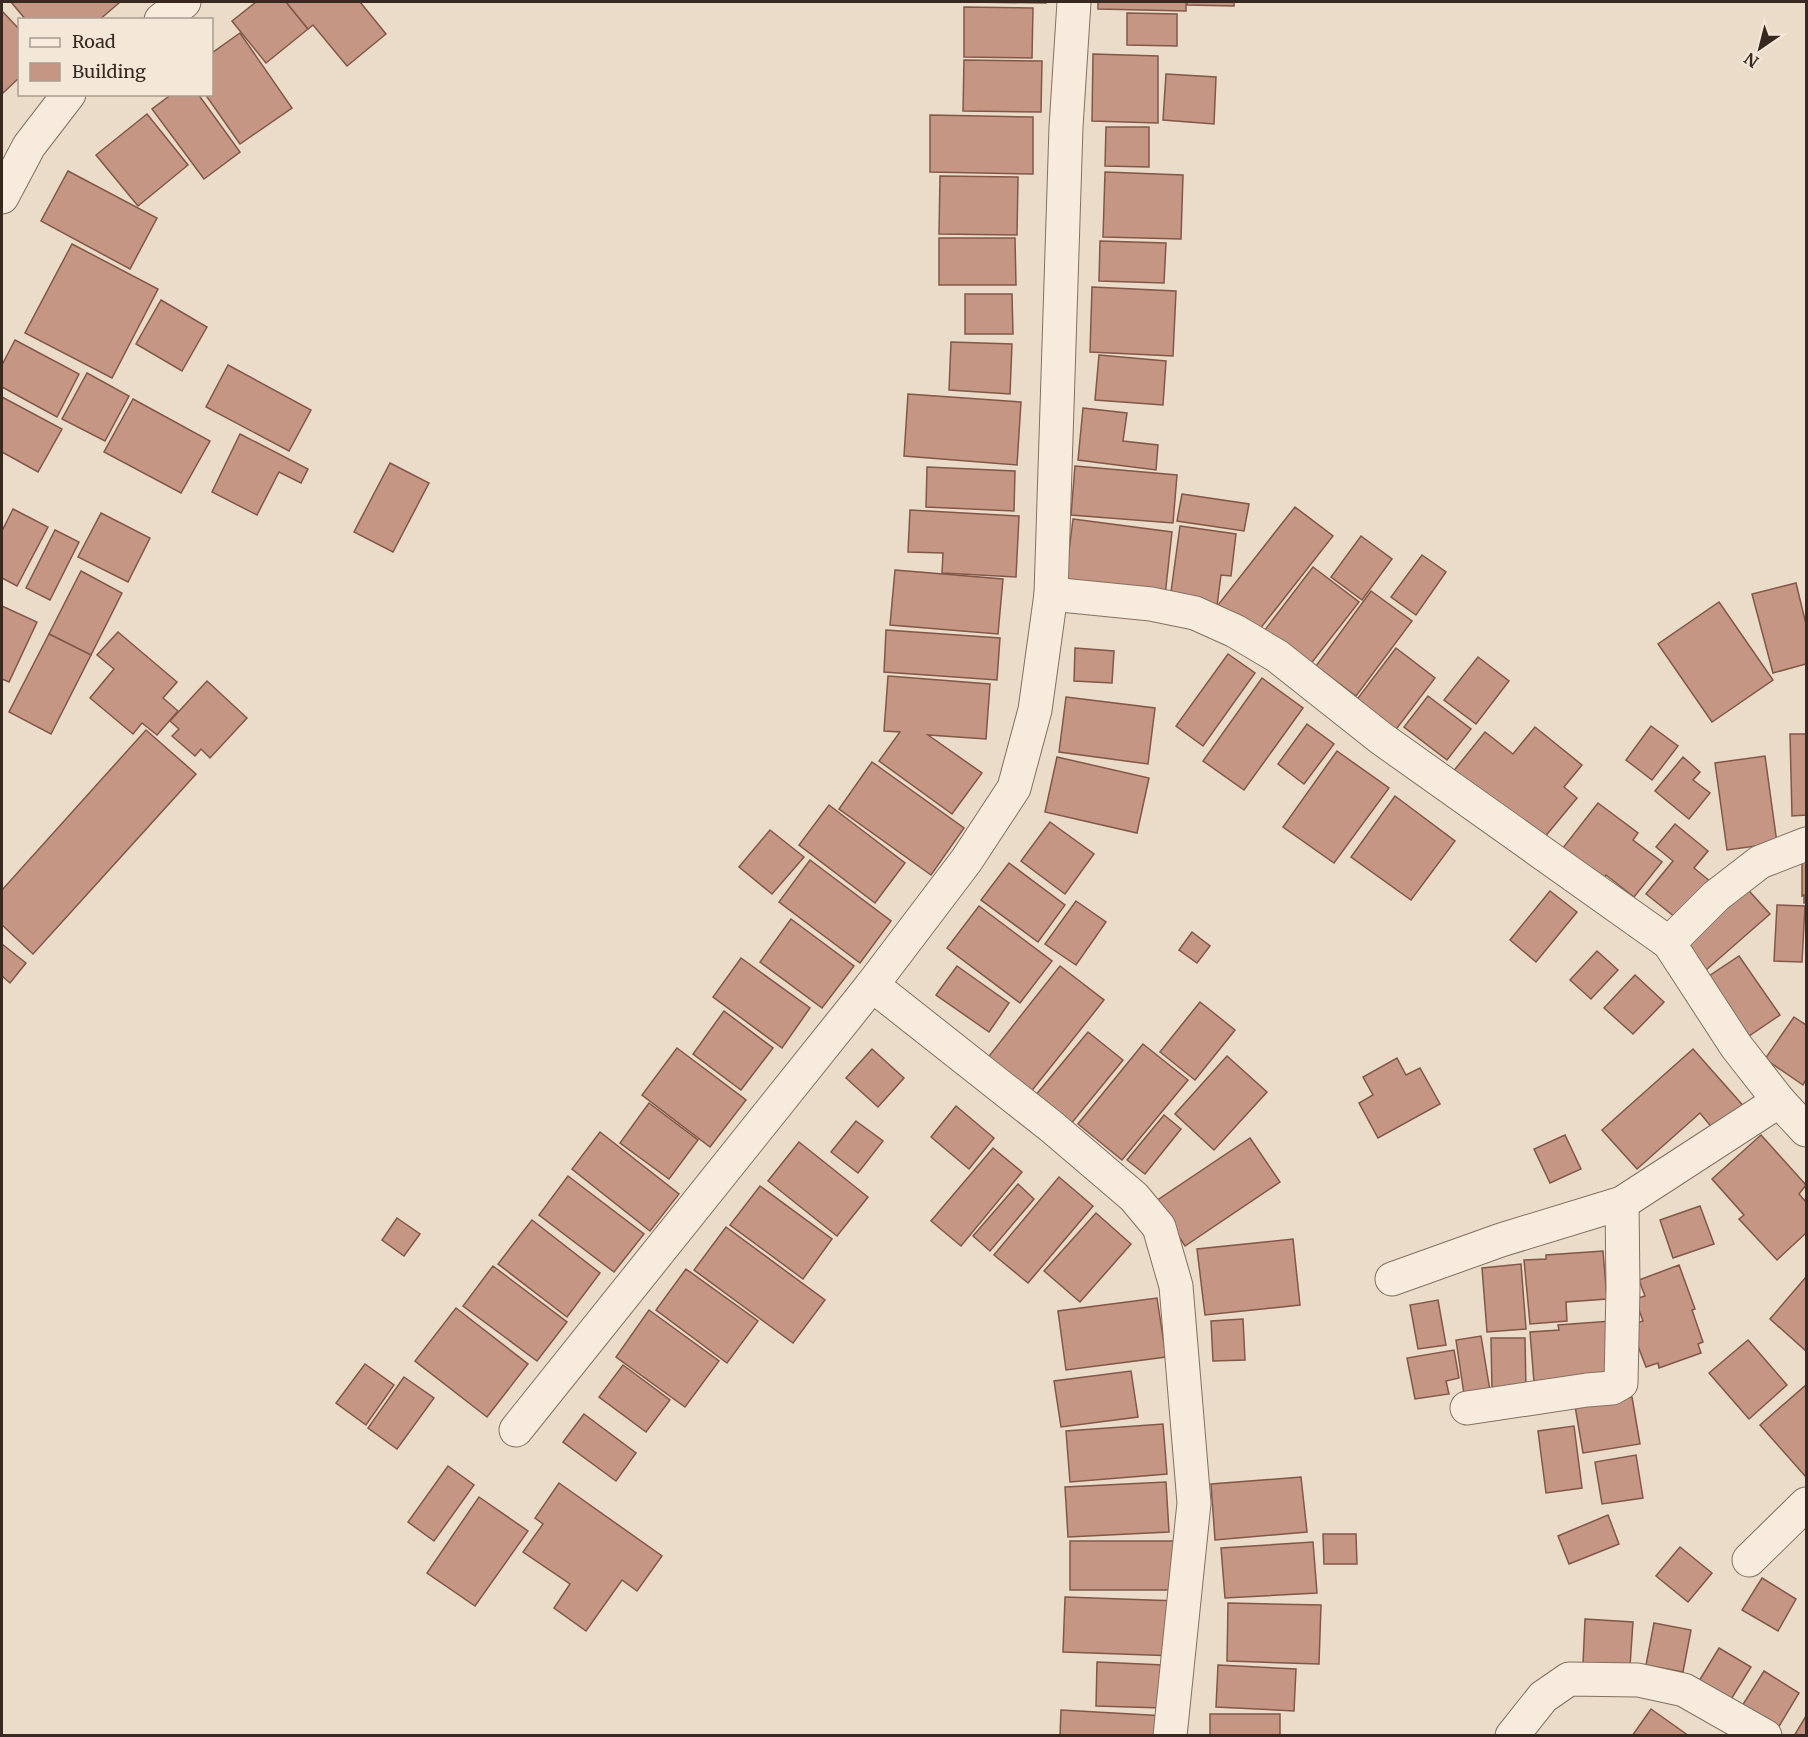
<svg xmlns="http://www.w3.org/2000/svg" width="1808" height="1737" font-family="Merriweather,serif">
<style>
.building{fill:#c59683;stroke:#825748;stroke-width:1.5}
.lines{fill:none;stroke-linecap:round;stroke-linejoin:round}
.minor-casing{stroke:#856f60;stroke-width:35}
.minor{stroke:#f6ebdc;stroke-width:33}
</style>
<rect width="100%" height="100%" fill="#eadcc9"/>
<g class="building">
<polygon points="11,2 117,2 119,3 99,20 26,20"/>
<polygon points="256,2 286,2 308,29 266,63 232,21"/>
<polygon points="286,2 360,2 386,34 347,66 313,25 308,29"/>
<polygon points="968,2 1046,2 1046,3"/>
<polygon points="1098,2 1186,2 1186,11 1098,9"/>
<polygon points="1187,2 1234,2 1234,6 1187,5"/>
<polygon points="964,7 1033,8 1032,58 964,57"/>
<polygon points="2,11 20,30 20,77 3,93 2,91"/>
<polygon points="1127,13 1177,14 1177,46 1127,45"/>
<polygon points="240,33 292,108 240,144 205,94 212,94 212,53"/>
<polygon points="1093,54 1158,56 1158,123 1092,121"/>
<polygon points="964,60 1042,61 1041,112 963,111"/>
<polygon points="1166,74 1216,77 1214,124 1163,120"/>
<polygon points="172,94 198,94 240,152 204,179 152,109"/>
<polygon points="147,114 188,165 138,206 96,155"/>
<polygon points="930,115 1033,117 1033,174 930,172"/>
<polygon points="1106,127 1149,127 1149,167 1105,166"/>
<polygon points="68,171 157,218 130,269 41,221"/>
<polygon points="1105,172 1183,175 1181,239 1103,237"/>
<polygon points="940,176 1018,177 1017,235 939,234"/>
<polygon points="939,238 1015,238 1016,285 939,285"/>
<polygon points="1100,241 1166,243 1164,283 1099,281"/>
<polygon points="72,244 158,289 112,378 25,333"/>
<polygon points="1092,287 1176,291 1173,356 1090,352"/>
<polygon points="965,294 1012,294 1013,334 965,334"/>
<polygon points="161,300 207,327 182,371 136,344"/>
<polygon points="15,340 79,374 57,417 2,387 2,365"/>
<polygon points="951,342 1012,344 1010,394 949,390"/>
<polygon points="1099,355 1166,361 1163,405 1095,400"/>
<polygon points="228,365 311,410 289,451 206,407"/>
<polygon points="87,373 129,396 105,441 62,419"/>
<polygon points="908,394 1021,402 1017,465 904,456"/>
<polygon points="2,397 62,429 38,472 2,452"/>
<polygon points="133,399 210,441 181,493 104,452"/>
<polygon points="1083,408 1127,413 1123,441 1158,445 1156,470 1078,460"/>
<polygon points="240,434 308,469 301,483 279,472 257,515 212,492"/>
<polygon points="390,463 429,483 393,552 354,532"/>
<polygon points="1075,466 1177,475 1173,523 1071,515"/>
<polygon points="927,467 1015,471 1014,511 926,507"/>
<polygon points="1182,494 1249,504 1244,531 1177,521"/>
<polygon points="1295,507 1333,536 1256,634 1218,605"/>
<polygon points="13,509 48,527 17,586 2,578 2,531"/>
<polygon points="910,510 1019,516 1016,577 942,573 943,553 908,552"/>
<polygon points="101,513 150,538 128,582 78,557"/>
<polygon points="1073,519 1172,532 1165,596 1065,583"/>
<polygon points="1180,526 1236,534 1231,576 1221,575 1217,606 1170,599"/>
<polygon points="55,530 79,542 50,600 26,588"/>
<polygon points="1361,536 1392,559 1362,600 1331,577"/>
<polygon points="1422,555 1446,572 1416,615 1391,597"/>
<polygon points="1313,567 1359,602 1306,670 1261,635"/>
<polygon points="895,570 1003,579 998,634 890,625"/>
<polygon points="81,571 122,593 91,655 49,634"/>
<polygon points="1796,583 1806,624 1806,664 1773,673 1752,594"/>
<polygon points="1371,591 1412,621 1356,696 1316,666"/>
<polygon points="1719,602 1773,680 1712,722 1658,644"/>
<polygon points="2,606 37,622 9,682 2,679"/>
<polygon points="886,630 1000,638 997,680 884,672"/>
<polygon points="118,632 177,682 163,698 178,711 157,735 142,723 133,734 90,698 114,669 97,655"/>
<polygon points="49,634 91,655 51,734 9,712"/>
<polygon points="1075,648 1114,651 1112,683 1074,681"/>
<polygon points="1396,648 1435,678 1394,732 1355,702"/>
<polygon points="1228,654 1255,673 1203,746 1176,726"/>
<polygon points="1478,657 1509,681 1476,724 1444,700"/>
<polygon points="888,676 990,684 986,739 928,735 982,773 952,814 879,761 900,732 884,731"/>
<polygon points="1262,678 1303,708 1244,790 1203,761"/>
<polygon points="207,681 247,718 210,758 201,749 195,756 172,736 179,729 170,721"/>
<polygon points="1428,696 1471,729 1447,760 1404,727"/>
<polygon points="1066,697 1155,708 1148,764 1059,752"/>
<polygon points="1307,724 1334,744 1304,784 1278,764"/>
<polygon points="1651,726 1678,746 1652,780 1626,760"/>
<polygon points="1535,727 1582,765 1564,787 1577,798 1539,844 1452,773 1485,732 1513,754"/>
<polygon points="146,730 196,774 33,954 2,925 2,890"/>
<polygon points="1790,734 1806,734 1806,815 1792,816"/>
<polygon points="1337,751 1389,788 1334,863 1283,827"/>
<polygon points="1765,756 1777,843 1727,850 1715,763"/>
<polygon points="1057,757 1149,778 1137,833 1045,812"/>
<polygon points="1683,757 1700,772 1693,780 1710,793 1689,819 1655,791"/>
<polygon points="872,762 964,828 931,875 839,809"/>
<polygon points="1395,796 1455,841 1411,900 1351,857"/>
<polygon points="1598,803 1638,833 1633,840 1662,862 1634,897 1606,875 1599,884 1559,853"/>
<polygon points="829,805 905,863 875,903 799,845"/>
<polygon points="1050,822 1094,854 1065,894 1021,861"/>
<polygon points="1675,824 1708,851 1694,868 1711,882 1680,921 1646,894 1673,861 1656,847"/>
<polygon points="770,830 804,857 772,894 739,867"/>
<polygon points="1806,848 1806,903 1804,903 1804,895 1802,896 1802,856"/>
<polygon points="810,860 891,921 860,963 779,902"/>
<polygon points="1009,863 1065,905 1038,942 981,900"/>
<polygon points="1741,882 1770,914 1706,970 1677,938"/>
<polygon points="1550,891 1577,912 1536,962 1510,940"/>
<polygon points="1076,901 1106,922 1076,965 1045,944"/>
<polygon points="1777,905 1805,906 1802,962 1774,961"/>
<polygon points="979,906 1052,961 1020,1003 947,948"/>
<polygon points="791,919 854,966 822,1008 760,962"/>
<polygon points="1192,932 1210,946 1197,963 1179,950"/>
<polygon points="2,944 26,963 10,983 2,976"/>
<polygon points="1597,951 1618,970 1591,999 1570,980"/>
<polygon points="1739,956 1780,1015 1749,1036 1709,976"/>
<polygon points="741,958 810,1008 782,1048 713,997"/>
<polygon points="957,966 1009,1003 989,1032 936,995"/>
<polygon points="1060,966 1104,1000 1030,1093 986,1060"/>
<polygon points="1635,975 1664,1002 1633,1034 1604,1008"/>
<polygon points="1200,1002 1235,1030 1195,1080 1160,1052"/>
<polygon points="724,1011 773,1048 741,1090 693,1054"/>
<polygon points="1794,1017 1806,1025 1806,1079 1803,1085 1765,1059"/>
<polygon points="1088,1032 1123,1060 1070,1125 1035,1096"/>
<polygon points="1143,1044 1188,1080 1122,1160 1078,1124"/>
<polygon points="677,1048 746,1100 710,1147 642,1095"/>
<polygon points="872,1049 904,1078 878,1107 846,1078"/>
<polygon points="1693,1049 1747,1110 1718,1135 1700,1113 1637,1169 1602,1130"/>
<polygon points="1227,1056 1267,1092 1214,1150 1175,1114"/>
<polygon points="1397,1058 1406,1075 1420,1068 1440,1104 1378,1138 1359,1103 1373,1095 1363,1077"/>
<polygon points="649,1103 698,1140 669,1179 620,1143"/>
<polygon points="956,1106 994,1138 969,1169 931,1137"/>
<polygon points="1164,1115 1181,1129 1145,1174 1127,1160"/>
<polygon points="856,1121 883,1141 858,1173 831,1152"/>
<polygon points="600,1132 679,1194 650,1231 572,1169"/>
<polygon points="1565,1135 1581,1169 1550,1183 1534,1149"/>
<polygon points="1761,1135 1806,1185 1799,1194 1806,1202 1806,1233 1777,1260 1739,1219 1744,1215 1712,1179"/>
<polygon points="1250,1138 1280,1182 1185,1246 1156,1201"/>
<polygon points="799,1142 868,1197 837,1236 768,1181"/>
<polygon points="993,1148 1022,1172 961,1246 931,1221"/>
<polygon points="568,1176 644,1234 614,1272 539,1215"/>
<polygon points="1059,1177 1093,1206 1028,1283 994,1255"/>
<polygon points="1018,1184 1034,1199 990,1251 973,1236"/>
<polygon points="760,1186 832,1239 803,1279 730,1225"/>
<polygon points="1700,1206 1714,1244 1673,1258 1660,1220"/>
<polygon points="1096,1213 1131,1244 1080,1302 1044,1271"/>
<polygon points="397,1218 420,1234 404,1256 382,1240"/>
<polygon points="532,1220 600,1273 567,1317 498,1264"/>
<polygon points="726,1227 825,1300 793,1343 694,1270"/>
<polygon points="1293,1239 1300,1305 1205,1315 1197,1249"/>
<polygon points="1603,1251 1607,1299 1566,1302 1567,1321 1530,1324 1524,1260 1546,1259 1546,1255"/>
<polygon points="1521,1264 1526,1329 1487,1332 1482,1268"/>
<polygon points="1679,1265 1695,1309 1692,1310 1703,1342 1698,1344 1701,1353 1659,1368 1658,1363 1646,1367 1630,1325 1643,1321 1635,1299 1645,1296 1639,1280"/>
<polygon points="493,1266 567,1322 537,1361 463,1306"/>
<polygon points="686,1269 758,1321 727,1363 656,1310"/>
<polygon points="1806,1277 1806,1351 1770,1319"/>
<polygon points="1157,1298 1166,1357 1066,1370 1058,1311"/>
<polygon points="1438,1300 1446,1345 1418,1349 1410,1305"/>
<polygon points="456,1308 528,1364 487,1417 415,1361"/>
<polygon points="649,1310 719,1361 685,1407 616,1357"/>
<polygon points="1243,1319 1245,1360 1213,1361 1211,1321"/>
<polygon points="1611,1321 1615,1384 1534,1382 1530,1332 1559,1330 1558,1325"/>
<polygon points="1481,1336 1491,1397 1465,1401 1456,1340"/>
<polygon points="1491,1338 1525,1338 1526,1391 1492,1391"/>
<polygon points="1748,1340 1787,1385 1749,1419 1709,1373"/>
<polygon points="1454,1350 1459,1378 1446,1381 1449,1394 1415,1399 1407,1358"/>
<polygon points="365,1364 394,1385 366,1425 336,1403"/>
<polygon points="623,1365 670,1400 646,1432 599,1397"/>
<polygon points="1131,1371 1138,1417 1061,1427 1054,1381"/>
<polygon points="404,1377 434,1398 397,1449 368,1428"/>
<polygon points="1806,1385 1806,1477 1760,1425"/>
<polygon points="1632,1397 1640,1444 1583,1453 1575,1406"/>
<polygon points="584,1414 636,1453 616,1481 563,1442"/>
<polygon points="1163,1424 1167,1474 1070,1482 1066,1431"/>
<polygon points="1574,1426 1582,1488 1546,1493 1538,1431"/>
<polygon points="1636,1455 1643,1498 1602,1504 1595,1462"/>
<polygon points="448,1466 474,1485 434,1541 408,1522"/>
<polygon points="1301,1477 1307,1532 1215,1540 1211,1484"/>
<polygon points="1166,1482 1169,1532 1068,1537 1065,1487"/>
<polygon points="559,1483 662,1556 637,1591 622,1580 586,1631 554,1608 570,1584 523,1552 543,1524 535,1518"/>
<polygon points="479,1497 528,1531 475,1606 427,1573"/>
<polygon points="1608,1515 1619,1544 1569,1564 1558,1536"/>
<polygon points="1323,1534 1356,1534 1357,1564 1324,1564"/>
<rect x="1070" y="1541" width="105" height="49"/>
<polygon points="1313,1542 1317,1593 1225,1598 1221,1548"/>
<polygon points="1680,1547 1712,1573 1688,1602 1656,1576"/>
<polygon points="1762,1578 1796,1599 1778,1631 1742,1610"/>
<polygon points="1065,1597 1178,1601 1177,1656 1063,1652"/>
<polygon points="1228,1603 1321,1605 1319,1664 1227,1661"/>
<polygon points="1585,1619 1633,1622 1630,1666 1583,1664"/>
<polygon points="1654,1623 1691,1630 1683,1672 1646,1665"/>
<polygon points="1719,1648 1751,1667 1730,1701 1699,1681"/>
<polygon points="1097,1662 1164,1665 1163,1708 1096,1706"/>
<polygon points="1218,1665 1296,1669 1294,1711 1216,1707"/>
<polygon points="1764,1671 1799,1693 1778,1728 1742,1706"/>
<polygon points="1651,1709 1689,1736 1632,1736"/>
<polygon points="1061,1710 1166,1716 1165,1736 1060,1736"/>
<rect x="1210" y="1714" width="70" height="22"/>
<polygon points="1806,1716 1806,1736 1794,1736"/>
</g>
<g class="lines">
<defs>
<g id="minor">
<polyline points="161,20 184,2"/>
<polyline points="2,197 29,146 69,94"/>
<polyline points="1051,594 1151,604 1195,613 1235,631 1277,656 1382,739 1669,943 1736,1046 1779,1101 1806,1130"/>
<polyline points="1669,943 1716,896 1760,862 1806,844"/>
<polyline points="872,985 966,861 1014,788 1035,710 1051,594 1066,127 1074,2"/>
<polyline points="1392,1279 1501,1240 1622,1203 1779,1101"/>
<polyline points="1467,1408 1587,1390 1612,1388 1621,1383 1623,1288 1622,1203"/>
<polyline points="516,1430 872,985 1052,1127 1134,1197 1159,1227 1176,1286 1194,1503 1170,1736"/>
<polyline points="1749,1560 1806,1504"/>
<polyline points="1512,1736 1543,1697 1569,1679 1638,1680 1684,1690 1765,1736"/>
</g>
</defs>
<use href="#minor" class="minor-casing"/>
<use href="#minor" class="minor"/>
</g>
<rect width="1808" height="1737" fill="none" stroke="#372922" stroke-width="6"/>
<rect x="18" y="18" width="195" height="78" fill="#f3e8d8" stroke="#a89c8f" stroke-width="1.5"/>
<rect x="30" y="38" width="30" height="9" fill="#f6ebdc" stroke="#a89c8f" stroke-width="1.5"/>
<text x="72" y="48" font-size="18" fill="#372922">Road</text>
<rect x="30" y="63" width="30" height="18" fill="#c59683" stroke="#a89c8f" stroke-width="1.5"/>
<text x="72" y="78" font-size="18" fill="#372922">Building</text>
<g transform="translate(1760 48) rotate(215)" stroke="#f3e8d8" stroke-width="4.5" paint-order="stroke">
<path d="M0-4.5L10 22L0 15L-10 22Z" fill="#372922"/>
<text y="-9" font-size="16" font-weight="bold" text-anchor="middle" fill="#372922">N</text>
</g>
</svg>
